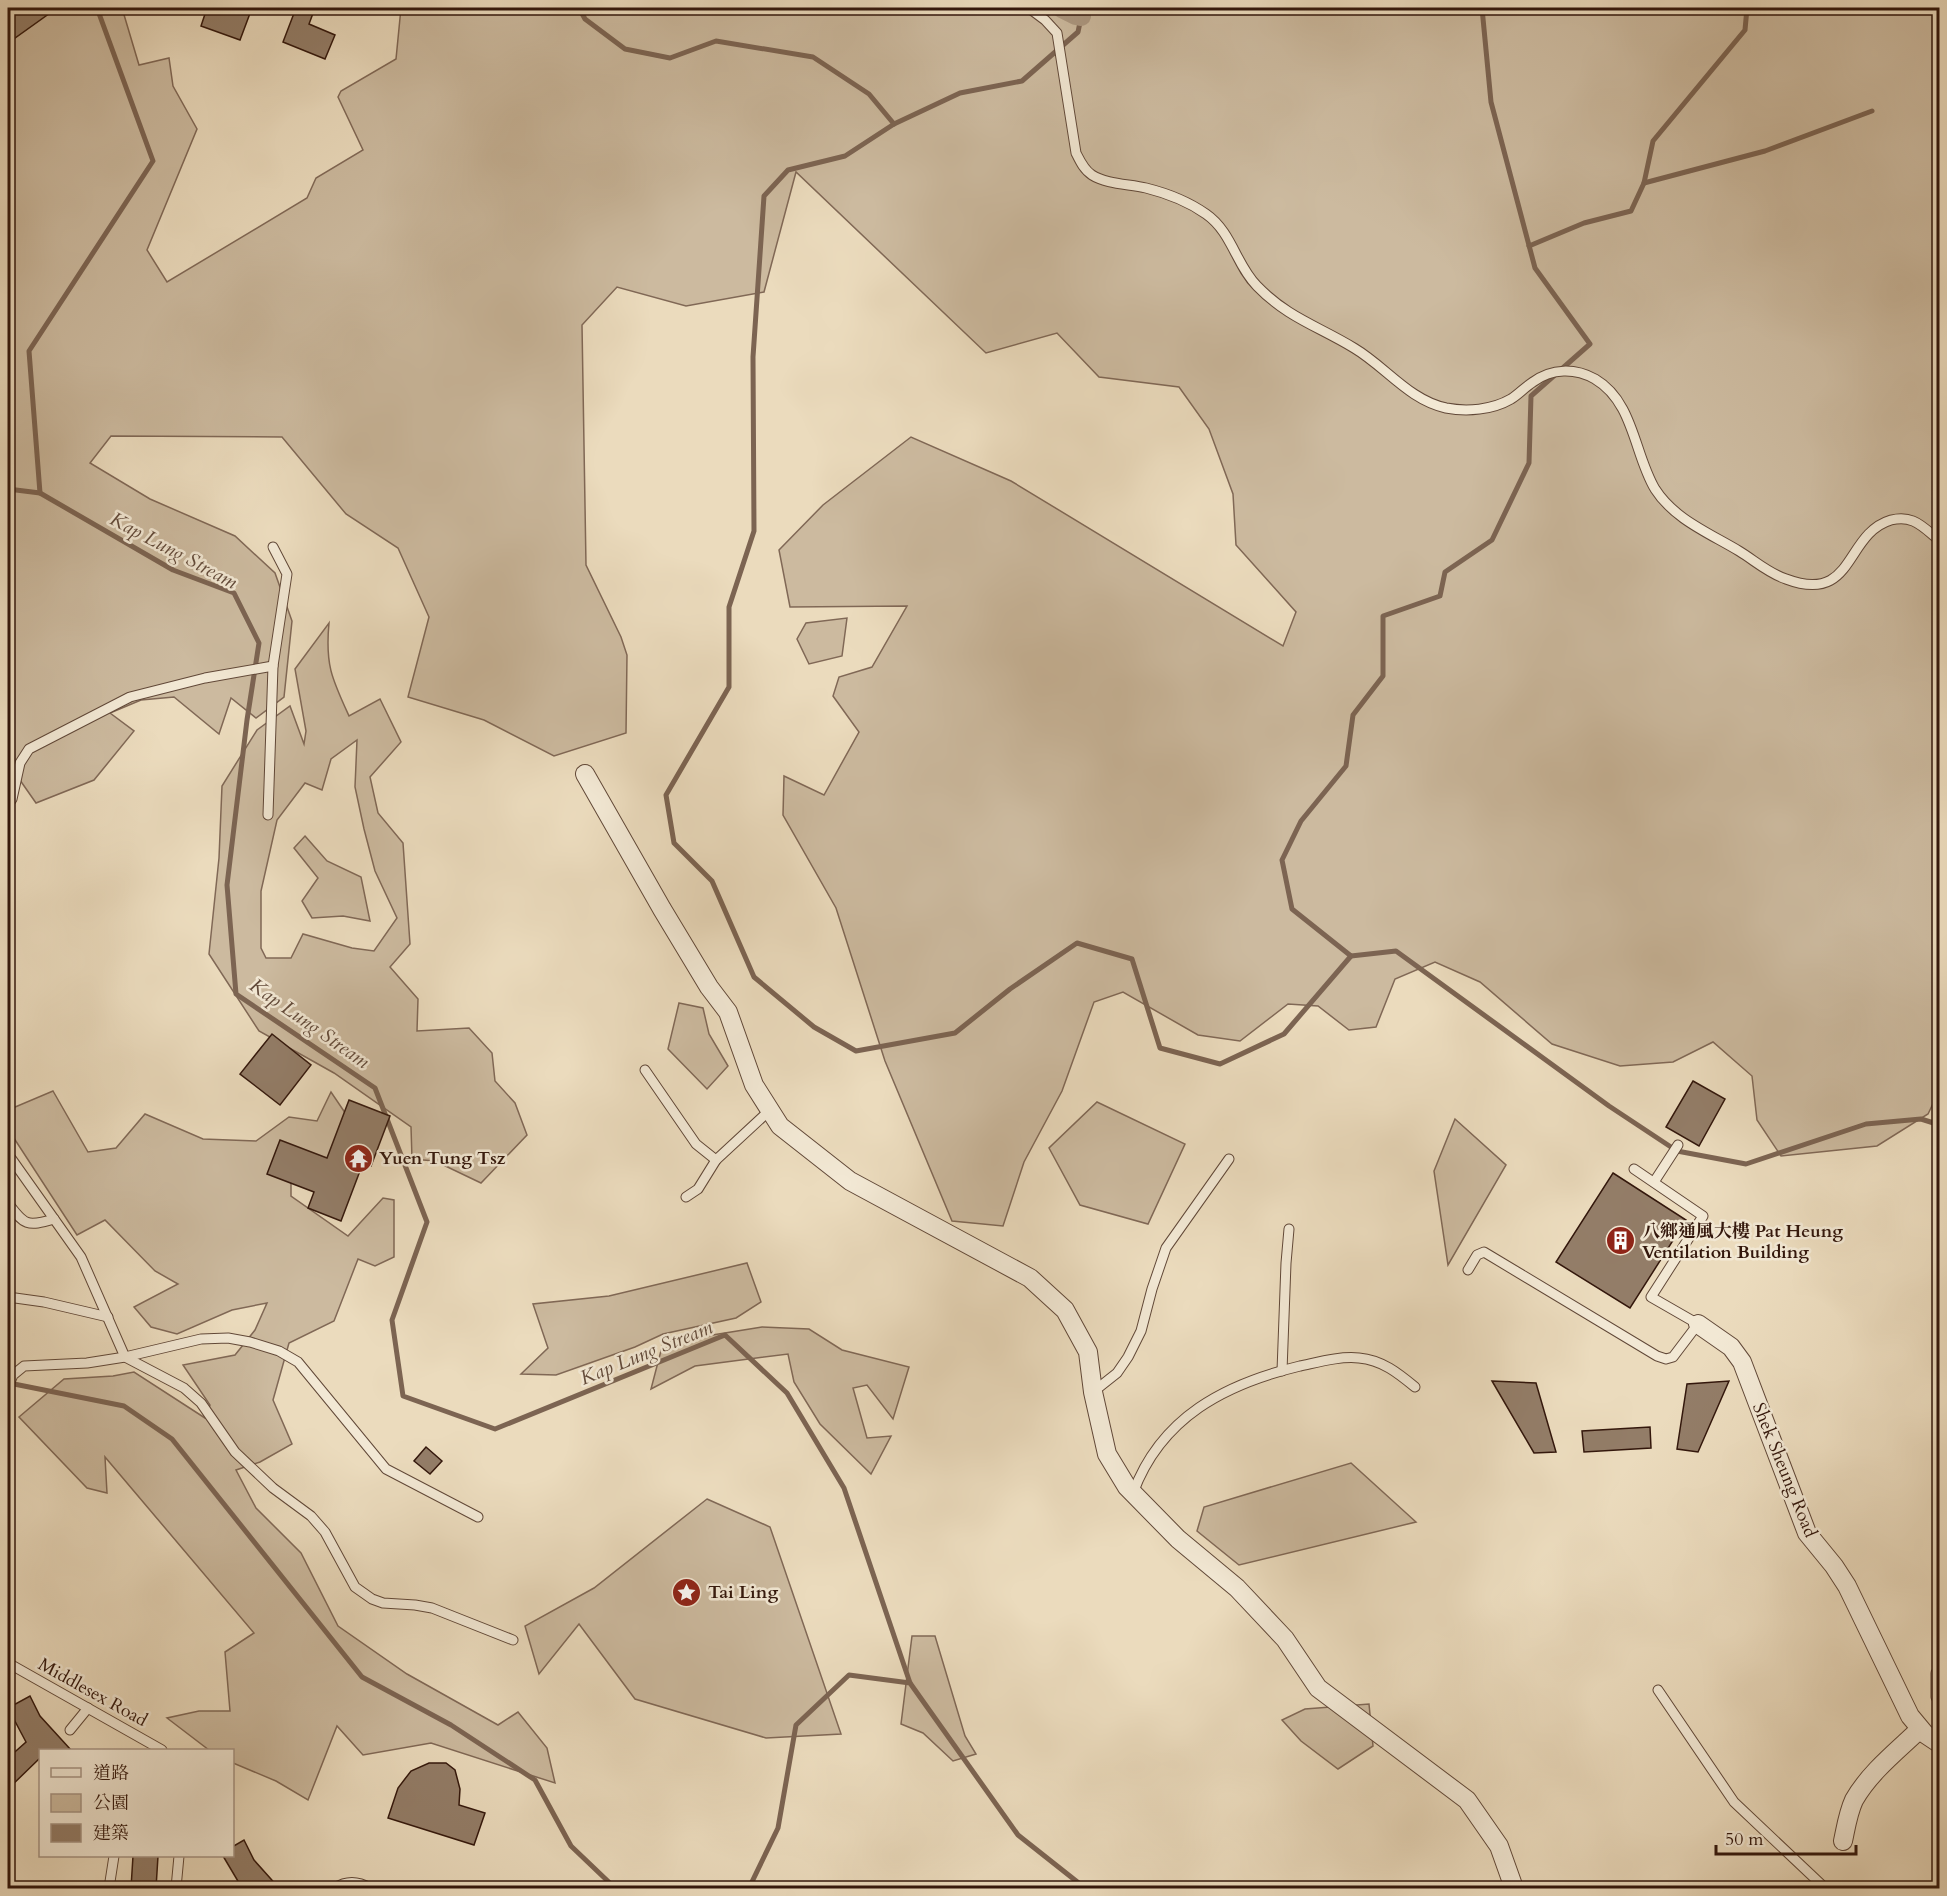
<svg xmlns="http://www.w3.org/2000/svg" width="1947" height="1896" font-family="Cardo,'Noto Serif TC',serif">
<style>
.green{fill:#ccba9f;stroke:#806856;stroke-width:1.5;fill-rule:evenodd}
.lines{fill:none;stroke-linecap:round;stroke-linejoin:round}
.stream{stroke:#7c6452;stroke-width:5}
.canal{stroke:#ac9881;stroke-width:20}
.building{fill:#937d68;stroke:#33170c;stroke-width:1.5}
.lane-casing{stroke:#614838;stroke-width:11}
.street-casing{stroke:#614838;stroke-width:20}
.lane{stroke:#f2e8d4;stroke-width:9}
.street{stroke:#f2e8d4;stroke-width:18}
.labels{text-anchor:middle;stroke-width:5;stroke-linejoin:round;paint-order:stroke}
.poi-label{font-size:18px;font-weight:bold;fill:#33170c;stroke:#f2e8d4;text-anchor:start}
.street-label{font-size:18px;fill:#33170c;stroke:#f2e8d4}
.water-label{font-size:20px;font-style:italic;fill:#634b3b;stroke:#f2e8d4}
</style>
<rect width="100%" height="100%" fill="#ebdbbd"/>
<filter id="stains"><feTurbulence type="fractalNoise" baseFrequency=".00333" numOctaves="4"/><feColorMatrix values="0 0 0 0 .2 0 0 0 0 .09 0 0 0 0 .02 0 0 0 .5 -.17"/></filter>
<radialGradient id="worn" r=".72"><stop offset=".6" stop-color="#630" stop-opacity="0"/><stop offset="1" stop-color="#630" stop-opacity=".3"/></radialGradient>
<g class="green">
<polygon points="8,8 122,8 139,65 169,58 173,86 197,129 147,250 167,282 307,198 316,178 363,150 338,97 341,91 396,59 401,8 1939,8 1940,1089 1928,1114 1877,1146 1781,1156 1757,1120 1752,1076 1713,1042 1673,1062 1620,1066 1552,1044 1480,982 1435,962 1395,979 1376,1027 1349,1030 1318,1006 1288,1004 1240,1041 1198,1035 1123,992 1094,1002 1062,1091 1024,1162 1003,1226 952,1221 885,1061 836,908 783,815 784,776 824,795 859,732 833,696 839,677 872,667 907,606 790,607 779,550 823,505 911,437 1011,481 1283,646 1296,612 1236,545 1233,494 1209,429 1179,387 1099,377 1057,333 986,353 796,172 764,292 686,306 617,287 582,325 586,565 621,637 627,655 626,733 554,756 484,720 408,697 429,617 398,548 346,514 282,437 111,436 90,463 150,499 235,536 275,573 292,621 284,697 256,718 231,698 219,734 174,697 141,700 110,713 134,731 94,780 36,803 8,763"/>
<polygon points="847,618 842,656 809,664 797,639 806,623"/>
<path d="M 329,623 C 325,665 332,679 349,716 L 380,699 L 401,742 L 370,777 L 378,813 L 403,843 L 410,944 L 390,967 L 418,999 L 417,1031 L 469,1028 L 492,1053 L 495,1081 L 515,1103 L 527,1135 L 481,1183 L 435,1161 L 412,1159 L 411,1127 L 334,1073 L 259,1031 L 209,954 L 219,858 L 222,786 L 257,730 L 290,706 L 304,744 L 306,731 L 295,669 ZM 357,740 L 355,787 L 364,829 L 375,871 L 397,918 L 374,951 L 352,948 L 303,934 L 291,958 L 266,958 L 261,948 L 261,891 L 277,820 L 305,783 L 322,790 L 331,759 Z"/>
<polygon points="305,836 327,861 361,877 370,921 343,916 312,918 302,901 318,878 294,848"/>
<polygon points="679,1003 703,1008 709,1034 728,1066 707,1089 668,1049"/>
<polygon points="53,1091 88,1152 116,1148 145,1114 203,1139 256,1141 289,1117 317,1121 331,1092 354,1126 334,1193 291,1169 291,1196 348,1236 383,1198 394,1200 394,1257 375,1266 358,1259 334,1321 289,1343 273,1400 292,1444 260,1462 236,1470 256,1508 301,1553 338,1626 407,1674 498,1725 518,1712 547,1748 555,1783 431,1743 363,1755 337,1726 308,1800 276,1781 233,1763 232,1750 209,1750 167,1718 199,1711 230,1711 225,1652 254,1633 105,1457 107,1493 87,1488 19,1417 64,1379 113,1376 134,1372 205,1418 210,1405 183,1365 235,1355 255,1330 267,1303 232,1310 177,1334 151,1327 134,1307 178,1284 155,1271 105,1220 77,1235 8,1129 8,1110"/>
<polygon points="1097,1102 1185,1144 1148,1224 1080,1205 1049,1148"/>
<polygon points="1455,1119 1506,1165 1448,1265 1434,1171"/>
<polygon points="747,1263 761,1302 736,1318 663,1334 635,1347 556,1375 521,1374 548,1348 533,1304 609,1296"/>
<polygon points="762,1327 809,1329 842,1350 909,1367 893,1419 867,1385 853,1388 867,1438 891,1436 871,1474 820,1424 794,1382 788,1354 695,1366 651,1389 663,1343"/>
<polygon points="1351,1463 1416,1522 1239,1565 1197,1531 1204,1507"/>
<polygon points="707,1499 770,1527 841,1734 766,1738 635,1699 579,1624 539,1674 525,1626 594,1588"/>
<polygon points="912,1636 935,1636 965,1736 976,1754 953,1761 923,1733 901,1724"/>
<polygon points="1369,1704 1373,1746 1338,1769 1301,1741 1282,1720 1305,1709"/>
</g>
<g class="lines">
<g class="stream">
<polyline points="97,8 153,161 29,351 40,493 173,570 234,593 259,643 247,720 227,885 236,994 375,1088 427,1222 392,1320 403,1396 495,1429 725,1335 787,1393 844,1488 910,1683"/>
<polyline points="579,8 585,19 625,49 670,58 716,41 813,57 869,94 894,124"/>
<polyline points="1083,8 1078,32 1022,81 960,93 894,124 845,156 788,170 764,196 753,357 754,531 729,607 729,687 666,795 674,843 712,881 754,977 814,1027 856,1051 955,1033 1010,989 1077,943 1132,959 1160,1048 1220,1064 1284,1034 1351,956"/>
<polyline points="1482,8 1491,102 1535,268 1590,344 1531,396 1529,463 1492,540 1445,572 1440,596 1383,616 1383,676 1353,715 1346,766 1301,821 1282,860 1292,909 1351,956 1396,951 1609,1106 1677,1151 1746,1164 1866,1124 1921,1119 1940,1125"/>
<polyline points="1644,183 1765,151 1872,111"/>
<polyline points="1529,246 1584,223 1631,211 1644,183 1653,141 1745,30 1747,8"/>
<polyline points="8,489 40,493"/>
<polyline points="9,1383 124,1406 172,1439 362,1677 451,1725 535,1780 571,1846 615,1888"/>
<polyline points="749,1888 778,1828 796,1725 849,1675 910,1683 1018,1835 1085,1888"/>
</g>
<polyline class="canal" points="1062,8 1076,15 1081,16"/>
</g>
<g class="building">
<polygon points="8,8 57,8 8,43"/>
<polygon points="207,8 252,8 240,40 201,26"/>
<polygon points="296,8 315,8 309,24 335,35 325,59 283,42"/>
<polygon points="272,1034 311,1065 280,1105 240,1074"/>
<polygon points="1693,1081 1725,1099 1699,1146 1666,1127"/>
<polygon points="349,1100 390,1116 371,1166 363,1163 341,1221 308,1208 314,1192 267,1174 280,1140 327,1158"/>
<polygon points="1613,1173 1686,1220 1630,1308 1556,1262"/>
<polygon points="1492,1381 1536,1383 1556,1452 1534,1453"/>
<polygon points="1729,1381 1698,1452 1677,1449 1687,1384"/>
<polygon points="1650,1427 1651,1448 1584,1452 1582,1431"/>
<polygon points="426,1447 442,1461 430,1474 414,1461"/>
<polygon points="30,1696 40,1716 71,1750 40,1750 40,1758 8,1789 8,1758 26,1742 8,1708"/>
<polygon points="429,1763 446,1763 455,1770 460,1789 459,1805 485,1813 474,1845 388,1818 398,1788 411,1771"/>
<polygon points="244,1840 254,1860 279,1888 242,1888 223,1856 232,1856 232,1847"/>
<polygon points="133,1856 158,1856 156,1888 131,1888"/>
</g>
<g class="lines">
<defs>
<g id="lane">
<path d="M 1029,8 L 1045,20 L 1057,33 L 1076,153 C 1080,161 1084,170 1092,175 C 1106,184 1129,184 1146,188 C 1166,193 1189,202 1206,214 C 1232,232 1236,265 1257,286 C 1288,318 1318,326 1354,348 C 1386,367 1409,400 1446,408 C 1467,412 1492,410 1511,399 C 1519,394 1525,387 1533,382 C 1552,368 1575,368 1595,379 C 1634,402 1634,454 1655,489 C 1674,519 1709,533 1739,551 C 1754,560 1768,573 1786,579 C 1855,605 1844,534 1891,520 C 1899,518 1906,518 1913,521 C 1923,525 1931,534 1940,541"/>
<polyline points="273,547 287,574 273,666"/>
<polyline points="8,805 12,799 20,763 29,749 130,697 205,678 273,666 268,815"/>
<polyline points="645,1070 696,1144 716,1160"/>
<polyline points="8,1154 81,1257 125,1357 184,1388 201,1403 235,1452 273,1488 311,1516 325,1532 355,1587 372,1599 383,1603 415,1605 432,1608 513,1640"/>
<polyline points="1654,1182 1678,1145"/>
<polyline points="686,1197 698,1189 716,1160 770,1110"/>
<path d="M 8,1203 C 24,1225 27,1227 54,1219"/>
<polyline points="1468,1270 1477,1255 1484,1252 1657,1356 1666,1359 1673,1357 1698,1324 1651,1297 1703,1216 1634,1169"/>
<polyline points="8,1297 44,1302 108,1317"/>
<polyline points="1282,1371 1286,1263 1289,1229"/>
<polyline points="8,1387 13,1375 24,1366 87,1363 125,1357 201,1339 228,1338 250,1342 279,1351 298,1362 386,1469 478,1517"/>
<polyline points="1093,1392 1117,1373 1128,1357 1141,1331 1152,1289 1166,1248 1229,1159"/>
<path d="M 1133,1493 C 1161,1417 1225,1384 1300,1366 C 1319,1362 1340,1356 1359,1358 C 1382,1360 1398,1373 1415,1387"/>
<polyline points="8,1663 162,1750"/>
<polyline points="1936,1673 1936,1697 1940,1705"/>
<polyline points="1658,1690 1734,1802 1825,1888"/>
<polyline points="70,1730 88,1708"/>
<polyline points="109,1888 114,1856"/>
<polyline points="176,1888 179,1856"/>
<path d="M 335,1888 C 347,1880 358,1881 370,1888"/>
</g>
<g id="street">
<polyline points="585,774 662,909 709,987 728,1012 754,1085 780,1126 850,1181 1030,1278 1065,1310 1088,1352 1093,1392 1107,1454 1127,1487 1178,1539 1237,1588 1285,1639 1318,1688 1467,1800 1499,1846 1514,1888"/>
<polyline points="1698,1324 1731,1347 1742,1362 1807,1533 1834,1566 1847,1586 1910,1716 1925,1734 1940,1744"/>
<path d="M 1843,1841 C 1846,1827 1848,1813 1854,1800 C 1870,1772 1897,1751 1920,1729"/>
</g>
</defs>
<use href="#lane" class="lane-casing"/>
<use href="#street" class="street-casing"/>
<use href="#lane" class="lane"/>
<use href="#street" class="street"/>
</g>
<defs>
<symbol id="temple-disc" viewBox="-11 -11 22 22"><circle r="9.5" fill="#8f2418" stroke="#f2e8d4"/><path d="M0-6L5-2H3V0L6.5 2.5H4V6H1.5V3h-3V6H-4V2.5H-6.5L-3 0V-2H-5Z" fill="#fff"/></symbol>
<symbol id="building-disc" viewBox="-11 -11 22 22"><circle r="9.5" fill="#8f2418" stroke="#f2e8d4"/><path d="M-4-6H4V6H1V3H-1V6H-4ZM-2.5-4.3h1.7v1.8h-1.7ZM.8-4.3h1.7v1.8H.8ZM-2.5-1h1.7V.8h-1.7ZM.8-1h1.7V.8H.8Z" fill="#fff"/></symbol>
<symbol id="sight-disc" viewBox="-11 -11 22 22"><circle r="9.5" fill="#8f2418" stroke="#f2e8d4"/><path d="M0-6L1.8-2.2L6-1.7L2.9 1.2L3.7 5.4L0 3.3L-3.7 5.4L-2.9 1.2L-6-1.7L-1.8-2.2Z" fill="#fff"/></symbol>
</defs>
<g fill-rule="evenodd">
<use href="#temple-disc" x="342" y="1142" width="33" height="33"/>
<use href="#building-disc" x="1604" y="1224" width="33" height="33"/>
<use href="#sight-disc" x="670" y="1576" width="33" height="33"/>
</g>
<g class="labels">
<g class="poi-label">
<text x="379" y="1164">Yuen Tung Tsz</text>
<text x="1642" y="1237">八鄉通風大樓 Pat Heung<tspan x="1642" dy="21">Ventilation Building</tspan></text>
<text x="708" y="1598">Tai Ling</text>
</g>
<g class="street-label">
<text transform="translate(1785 1470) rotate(68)" y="6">Shek Sheung Road</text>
<text transform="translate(93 1692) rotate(29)" y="6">Middlesex Road</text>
</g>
<g class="water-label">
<text transform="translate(174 550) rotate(28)" y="7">Kap Lung Stream</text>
<text transform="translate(310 1023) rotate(35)" y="7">Kap Lung Stream</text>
<text transform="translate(646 1352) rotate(-22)" y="7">Kap Lung Stream</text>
</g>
</g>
<rect width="1947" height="1896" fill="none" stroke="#ebdbbd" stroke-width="30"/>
<rect x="9" y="9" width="1929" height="1878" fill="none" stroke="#33170c" stroke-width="3"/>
<rect x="15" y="15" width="1917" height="1866" fill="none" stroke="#33170c" stroke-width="1.5"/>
<rect x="39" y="1749" width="195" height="108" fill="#f2e8d4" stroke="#a69484" stroke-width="1.5"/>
<rect x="51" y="1768" width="30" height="9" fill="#f2e8d4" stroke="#a69484" stroke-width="1.5"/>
<text x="93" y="1779" font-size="18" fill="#33170c">道路</text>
<rect x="51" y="1794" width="30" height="18" fill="#ccba9f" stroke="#a69484" stroke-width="1.5"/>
<text x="93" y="1809" font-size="18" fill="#33170c">公園</text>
<rect x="51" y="1824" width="30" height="18" fill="#937d68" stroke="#a69484" stroke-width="1.5"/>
<text x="93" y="1839" font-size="18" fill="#33170c">建築</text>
<path d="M1716 1845v9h140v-9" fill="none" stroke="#33170c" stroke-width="3"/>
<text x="1725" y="1845" font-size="18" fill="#33170c" stroke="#f2e8d4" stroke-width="4.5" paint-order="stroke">50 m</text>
<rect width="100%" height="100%" filter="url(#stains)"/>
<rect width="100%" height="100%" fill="url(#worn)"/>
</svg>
